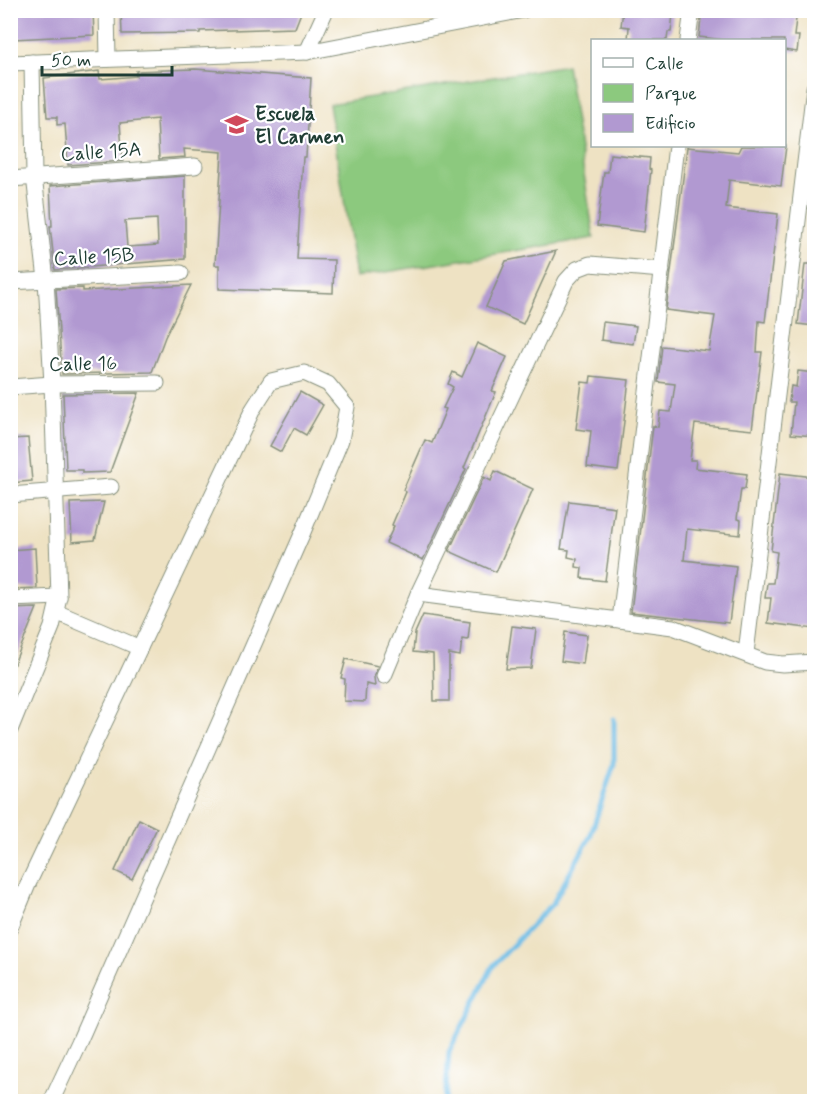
<svg xmlns="http://www.w3.org/2000/svg" width="825" height="1112" font-family="Mynerve,sans-serif">
<style>
.green{fill:#8cc97e;stroke:#568359;stroke-width:1.5}
.lines{fill:none;stroke-linecap:round;stroke-linejoin:round}
.stream{stroke:#6abbe5;stroke-width:5}
.building{fill:#b199d1;fill-rule:evenodd}
.minor-casing{stroke:#86907c;stroke-width:17}
.minor{stroke:#fff;stroke-width:15}
.labels{text-anchor:middle;stroke-width:4.5;stroke-linejoin:round;paint-order:stroke}
.poi-label{font-size:20px;font-weight:bold;fill:#1f3d34;stroke:#fff;text-anchor:start}
.street-label{font-size:20px;fill:#1f3d34;stroke:#fff}
</style>
<rect width="100%" height="100%" fill="#fff"/>
<filter id="ink" filterUnits="userSpaceOnUse"><feTurbulence type="fractalNoise" baseFrequency=".0167" numOctaves="2"/><feDisplacementMap in="SourceGraphic" scale="12" xChannelSelector="R" yChannelSelector="G"/><feConvolveMatrix kernelMatrix="1 2 1 2 8 2 1 2 1" color-interpolation-filters="sRGB"/></filter>
<filter id="wash" filterUnits="userSpaceOnUse"><feTurbulence type="fractalNoise" baseFrequency=".008" numOctaves="4" result="noise"/><feDisplacementMap in="SourceGraphic" scale="24" xChannelSelector="R" yChannelSelector="G"/><feGaussianBlur stdDeviation="1.35" result="paint"/><feColorMatrix in="noise" values="0 0 0 0 0 0 0 0 0 0 0 0 0 0 0 0 0 1.4 0 .05"/><feComposite in="paint" operator="in"/></filter>
<g filter="url(#wash)">
<rect width="100%" height="100%" fill="#eee2c3"/>
<polygon class="green" points="567,65 594,238 356,277 329,104"/>
<g class="lines">
<polyline class="stream" points="445,1102 449,1052 493,966 553,903 590,837 614,764 614,719"/>
</g>
<g id="blocks">
<g class="building">
<polygon points="10,10 93,10 94,35 13,39 13,31 10,31"/>
<polygon points="121,10 302,10 295,28 200,31 200,33 122,34"/>
<polygon points="623,10 673,14 671,32 668,32 667,40 628,40 629,27 621,26"/>
<polygon points="702,10 797,10 794,36 799,36 797,52 784,50 784,40 725,40 699,37"/>
<polygon points="195,69 311,78 306,157 303,157 297,259 334,260 333,293 219,289 219,265 215,265 222,152 184,149 185,157 159,159 157,119 120,123 123,161 68,165 65,124 57,125 57,117 47,117 44,78 99,71 100,79 113,78 136,76 136,71"/>
<polygon points="741,146 786,146 781,186 729,180 726,208 778,214 765,322 759,321 757,352 762,352 752,430 695,424 690,460 696,460 695,468 747,474 745,489 741,489 737,519 741,520 740,535 687,529 684,560 736,566 729,623 631,612 653,426 658,427 660,411 671,412 675,384 658,382 662,346 709,351 715,316 666,310 687,147 738,152"/>
<polygon points="610,154 650,158 649,169 651,170 644,232 597,226 604,172 608,172"/>
<path d="M 185,176 L 185,259 L 55,270 L 50,226 L 52,226 L 50,186 ZM 157,219 L 158,245 L 127,247 L 125,221 Z"/>
<polygon points="556,251 523,324 486,307 506,261"/>
<polygon points="805,264 814,264 814,326 798,324"/>
<polygon points="191,285 165,337 152,372 62,374 56,289 83,288 83,291"/>
<polygon points="603,322 636,326 633,344 601,340"/>
<polygon points="477,343 507,357 492,391 496,392 464,468 466,469 423,560 386,543 394,526 392,525 406,492 403,490 425,440 432,443 446,409 443,408 453,387 448,384 453,372 462,377"/>
<polygon points="798,371 814,373 814,436 791,434 794,402 789,402 790,393 791,386 796,387"/>
<polygon points="591,376 629,380 618,471 587,467 591,431 576,429 582,382 590,383"/>
<polygon points="300,392 323,405 306,435 294,428 281,452 270,446"/>
<polygon points="139,393 110,472 82,473 82,470 66,470 63,394"/>
<polygon points="28,438 32,481 10,483 10,439"/>
<polygon points="495,471 533,489 496,572 449,551 484,477 491,481"/>
<polygon points="780,473 814,477 814,629 768,623 771,598 765,598 767,583 773,583 777,552 771,551"/>
<polygon points="569,501 615,507 605,581 581,578 582,568 576,567 577,559 568,557 569,550 561,549"/>
<polygon points="104,502 95,540 72,542 70,503"/>
<polygon points="35,548 37,588 10,589 10,550"/>
<polygon points="37,608 11,671 10,671 10,609"/>
<polygon points="423,615 470,622 468,640 462,639 460,656 449,654 449,701 434,701 433,654 413,652 415,633"/>
<polygon points="512,626 536,629 531,668 506,669"/>
<polygon points="565,632 587,635 583,664 561,661"/>
<polygon points="346,659 378,666 374,677 375,686 366,684 365,702 344,701 345,679 341,678"/>
<polygon points="139,819 157,828 132,879 115,871"/>
</g>
</g>
</g>
<g filter="url(#ink)">
<use href="#blocks" fill-opacity="0" stroke="#86907c" stroke-width="1.5"/>
<g class="lines">
<defs>
<g id="minor">
<polyline points="107,10 108,59"/>
<polyline points="688,40 692,10"/>
<polyline points="307,52 326,10"/>
<polyline points="10,63 307,52 524,10"/>
<polyline points="10,179 195,166"/>
<polyline points="10,282 181,273"/>
<polyline points="10,387 52,384 157,383"/>
<polyline points="10,495 111,487"/>
<polyline points="418,594 673,627 765,662 783,664 814,662"/>
<polyline points="10,599 59,597"/>
<polyline points="56,612 140,648"/>
<polyline points="620,620 676,146"/>
<polyline points="746,653 814,88"/>
<polyline points="384,676 418,594 566,281 577,269 590,264 662,270"/>
<polyline points="10,730 52,627 59,597 52,384 46,280 34,176 32,62"/>
<polyline points="10,928 29,882 253,409 271,381 304,373 328,384 347,407 341,440 303,532 79,1042 51,1102"/>
</g>
</defs>
<use href="#minor" class="minor-casing"/>
<use href="#minor" class="minor"/>
</g>
</g>
<defs>
<symbol id="school-bare" viewBox="-9 -9 18 18"><path d="M0-5L7-2L0 1L-7-2ZM-4 1L0 2.5L4 1V4Q0 6-4 4Z" fill="#d1495b" stroke="#fff" stroke-width="2.5" paint-order="stroke"/></symbol>
</defs>
<g fill-rule="evenodd">
<use href="#school-bare" x="220" y="108" width="33" height="33"/>
</g>
<g class="labels">
<g class="poi-label">
<text x="255" y="120">Escuela<tspan x="255" dy="23">El Carmen</tspan></text>
</g>
<g class="street-label">
<text transform="translate(101 151) rotate(-4)" y="7">Calle 15A</text>
<text transform="translate(94 256) rotate(-3)" y="7">Calle 15B</text>
<text transform="translate(83 363) rotate(-1)" y="7">Calle 16</text>
</g>
</g>
<rect width="825" height="1112" fill="none" stroke="#fff" stroke-width="36"/>
<rect x="591" y="39" width="195" height="108" fill="#ffffff" stroke="#a5b1ae" stroke-width="1.5"/>
<rect x="603" y="58" width="30" height="9" fill="#ffffff" stroke="#a5b1ae" stroke-width="1.5"/>
<text x="645" y="69" font-size="18" fill="#1f3d34">Calle</text>
<rect x="603" y="84" width="30" height="18" fill="#8cc97e" stroke="#a5b1ae" stroke-width="1.5"/>
<text x="645" y="99" font-size="18" fill="#1f3d34">Parque</text>
<rect x="603" y="114" width="30" height="18" fill="#b199d1" stroke="#a5b1ae" stroke-width="1.5"/>
<text x="645" y="129" font-size="18" fill="#1f3d34">Edificio</text>
<path d="M42 66v9h130v-9" fill="none" stroke="#1f3d34" stroke-width="3"/>
<text x="51" y="66" font-size="18" fill="#1f3d34" stroke="#ffffff" stroke-width="4.5" paint-order="stroke">50 m</text>
</svg>
